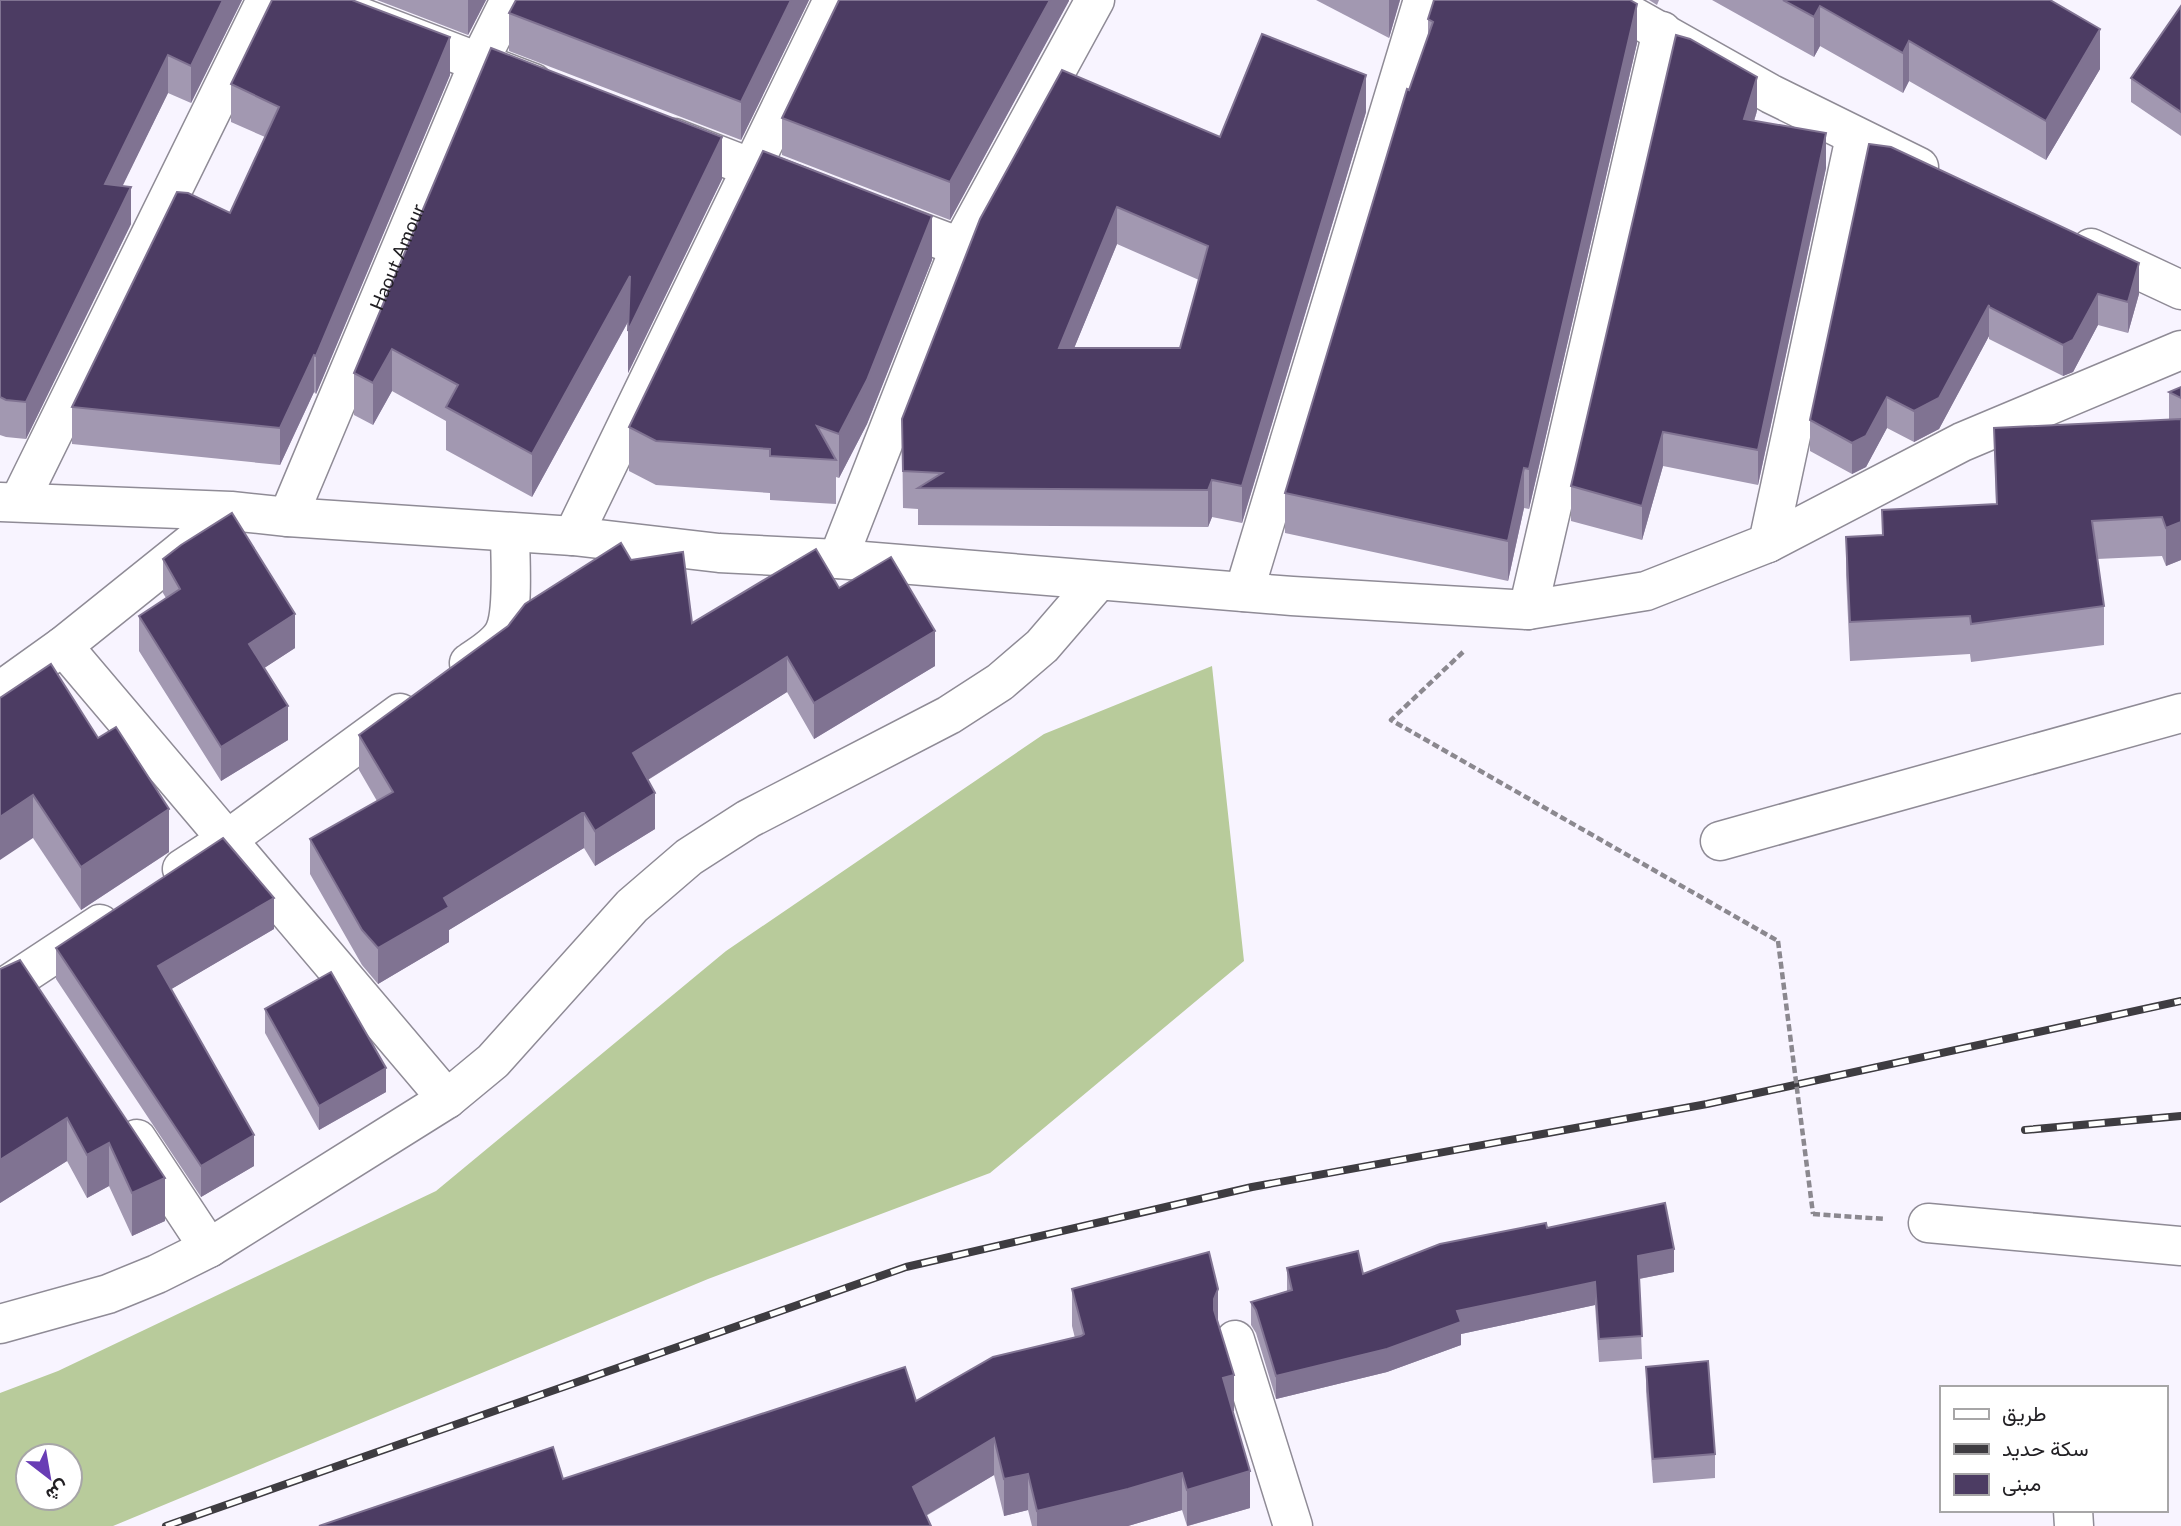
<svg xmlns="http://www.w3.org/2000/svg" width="2181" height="1526" font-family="Lato,Vazirmatn,sans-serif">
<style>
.forest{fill:#b8cb9b;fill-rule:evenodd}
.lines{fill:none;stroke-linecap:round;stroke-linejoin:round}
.minor-casing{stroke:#8f8b96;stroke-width:41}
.path{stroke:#8b888f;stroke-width:4.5;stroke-dasharray:7 3.5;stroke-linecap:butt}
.minor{stroke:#fff;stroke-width:38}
.rail-casing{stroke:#3e3c41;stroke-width:8}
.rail{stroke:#fff;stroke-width:5;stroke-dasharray:16;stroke-linecap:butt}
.path-bridge{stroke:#8b888f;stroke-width:4.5;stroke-dasharray:7 3.5;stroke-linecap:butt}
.wall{fill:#a298b1;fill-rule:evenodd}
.shaded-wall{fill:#807392}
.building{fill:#4c3c63;stroke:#807392;stroke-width:2;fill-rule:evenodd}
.labels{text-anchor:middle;stroke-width:7;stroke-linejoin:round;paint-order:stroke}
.street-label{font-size:19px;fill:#222024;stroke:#fff}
</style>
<rect width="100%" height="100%" fill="#f8f4ff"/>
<path class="forest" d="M 1212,666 L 1244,961 L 990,1173 L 708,1279 L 113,1526 L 0,1526 L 0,1393 L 58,1371 L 436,1191 L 726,951 L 1044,734 ZM 28,1456 L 70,1456 L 70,1498 L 28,1498 Z"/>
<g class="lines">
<defs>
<g id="minor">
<polyline points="316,0 533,83"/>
<polyline points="1604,0 1771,94 1919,167"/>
<polyline points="674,138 804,188"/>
<polyline points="883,218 960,247"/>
<polyline points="2091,248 2181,290"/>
<polyline points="0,502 231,511 288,517 573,536 719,553 838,559 1292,596 1528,610 1646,591 1768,543 1962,442 2181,350"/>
<polyline points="19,502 266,0"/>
<path id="s1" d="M 288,517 L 479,62 L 510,0"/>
<polyline points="573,536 833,0"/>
<polyline points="1768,543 1855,137"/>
<polyline points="838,559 960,247 1095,0"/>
<polyline points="1244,592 1423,0"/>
<polyline points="1528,610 1662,31"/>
<polyline points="63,646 447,1099"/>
<path d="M 469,663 C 481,654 499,645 505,630 C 514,609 510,557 510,532"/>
<polyline points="0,691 63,646 205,532"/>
<polyline points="1720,841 2181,713"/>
<polyline points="182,869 228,839 400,713"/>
<polyline points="0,990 100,924"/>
<polyline points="137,1139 209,1248"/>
<polyline points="1928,1223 2181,1246"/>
<polyline points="0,1324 108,1294 157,1274 209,1248 447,1099 493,1061 632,906 689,857 748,819 949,715 1000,682 1042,646 1098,581"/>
<polyline points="1235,1340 1293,1526"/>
<polyline points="2073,1510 2074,1526"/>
</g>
</defs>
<use href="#minor" class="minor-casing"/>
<g class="path">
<polyline points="1463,652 1391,720 1778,941"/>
<polyline points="1813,1214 1885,1219"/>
</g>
<use href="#minor" class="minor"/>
<defs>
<g id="rail">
<polyline points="2025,1130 2181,1116"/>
<polyline points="166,1526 906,1267 1252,1187 1707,1104 2181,1001"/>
</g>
</defs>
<use href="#rail" class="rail-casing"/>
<use href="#rail" class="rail"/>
<polyline class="path-bridge" points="1778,941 1813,1214"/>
</g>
<g class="wall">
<polygon points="0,0 242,0 191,103 168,93 122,186 131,224 26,439 6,437 0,435"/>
<polygon points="377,0 486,0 468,35"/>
<polygon points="809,0 741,140 509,51 509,13"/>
<polygon points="1069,0 950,220 782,155 782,118"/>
<polygon points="1316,0 1400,0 1389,38"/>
<polygon points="1649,0 1659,0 1657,5"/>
<polygon points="1712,0 2050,0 2100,69 2046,160 1909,81 1903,93 1820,46 1814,57"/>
<polygon points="2181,6 2181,136 2131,102 2131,78"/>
<polygon points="1428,19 1637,43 1529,509 1524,508 1508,581 1285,533 1285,493 1409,90 1428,36"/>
<polygon points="491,48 722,179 628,373 628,322 532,497 446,450 446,421 392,391 373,425 354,415 354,373"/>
<polygon points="450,75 316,394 314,392 280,465 72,444 72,407 230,213 265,137 231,122 231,84"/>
<polygon points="1757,111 1754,121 1826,168 1758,485 1663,466 1642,540 1571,521 1571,486"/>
<path d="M 1366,112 L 1242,523 L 1212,517 L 1208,527 L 918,525 L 918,509 L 903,508 L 902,419 L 980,219 L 1220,137 ZM 1117,244 L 1199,280 L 1180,348 L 1074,348 Z"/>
<polygon points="1869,144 2139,294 2128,333 2098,325 2073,372 2063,376 1989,339 1989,336 1939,429 1914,442 1887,428 1866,467 1852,474 1810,451 1810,420"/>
<polygon points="932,260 867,424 839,478 836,477 836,504 770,500 770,493 656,485 629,471 629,427"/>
<polygon points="2181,387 2181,560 2166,566 2162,556 2097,559 2104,606 2104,645 1971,662 1970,654 1850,661 1846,575 1846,537 1882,535 1882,510 1996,504 1994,428 2169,420 2169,392"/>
<polygon points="163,559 295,648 264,668 288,740 221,781 139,651 139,616 166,598 163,593"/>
<polygon points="631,560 692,623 839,588 935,666 814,739 787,692 648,780 655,829 595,866 584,848 582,849 449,930 449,942 378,984 362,965 310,874 310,839 377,801 359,770 359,735"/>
<polygon points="0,698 98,738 169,852 81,910 33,838"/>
<polygon points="274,929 171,989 254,1166 201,1197 56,979 56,948"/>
<polygon points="0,969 165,1221 132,1236 109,1186 87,1198 67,1161 0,1203"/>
<polygon points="265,1009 386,1092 319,1130 265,1033"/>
<polygon points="1547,1228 1674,1272 1639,1279 1642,1359 1599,1362 1595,1305 1461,1334 1461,1345 1387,1372 1276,1399 1256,1333 1251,1325 1251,1302 1287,1291 1287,1268 1363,1274"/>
<polygon points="1072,1289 1218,1324 1250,1508 1188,1526 1187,1526 1182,1510 1128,1526 1032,1526 1028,1510 1004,1516 994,1475 926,1516 563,1479 916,1401 1075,1338 1072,1326"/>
<polygon points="1646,1367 1715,1454 1715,1478 1653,1483 1646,1391"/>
</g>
<g class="shaded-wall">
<polygon points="223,0 242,0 191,103 191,66"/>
<polygon points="468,0 486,0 468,35"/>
<polygon points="791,0 809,0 741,140 741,102"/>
<polygon points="1050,0 1069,0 1069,1 950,220 950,182"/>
<polygon points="1389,0 1400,0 1389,38"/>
<polygon points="1637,4 1637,43 1529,509 1529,469"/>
<polygon points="1820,6 1820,46 1814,57 1814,17"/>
<polygon points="2100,29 2100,69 2046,160 2046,121"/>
<polygon points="450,37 450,75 316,394 316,356"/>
<polygon points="1909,41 1909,81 1903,93 1903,53"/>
<polygon points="168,55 168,93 105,222 105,184"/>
<polygon points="1366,75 1366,112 1242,523 1242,486"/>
<polygon points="1757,77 1757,111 1744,153 1744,119"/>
<polygon points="1826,133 1826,168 1758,485 1758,450"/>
<polygon points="722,137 722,179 628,373 628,331"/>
<polygon points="131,187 131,224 26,439 26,402"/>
<polygon points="1117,207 1117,244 1059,385 1059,348"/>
<polygon points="932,216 932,260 867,424 839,478 839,434"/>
<polygon points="2139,263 2139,294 2128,333 2128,302"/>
<polygon points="630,276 630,318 532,497 532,454"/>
<polygon points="2098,294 2098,325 2073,372 2063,376 2063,345"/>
<polygon points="1989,305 1989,336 1939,429 1914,442 1914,411"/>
<polygon points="392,349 392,391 373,425 373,383"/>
<polygon points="314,355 314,392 280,465 280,428"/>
<polygon points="1887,397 1887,428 1866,467 1852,474 1852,443"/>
<polygon points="1663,432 1663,466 1642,540 1642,506"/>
<polygon points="1524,468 1524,508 1508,581 1508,541"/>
<polygon points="1212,480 1212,517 1208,527 1208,490"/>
<polygon points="2181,522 2181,560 2166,566 2166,528"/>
<polygon points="295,614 295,648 249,678 249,644"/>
<polygon points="935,631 935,666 814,739 814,703"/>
<polygon points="787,657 787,692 633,789 633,753"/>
<polygon points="288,706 288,740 221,781 221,747"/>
<polygon points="655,793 655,829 595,866 595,831"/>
<polygon points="33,795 33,838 0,860 0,817"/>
<polygon points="169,809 169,852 81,910 81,867"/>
<polygon points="582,813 584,813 584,848 449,930 449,942 378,984 378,948 444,898"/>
<polygon points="274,898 274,929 158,997 158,966"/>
<polygon points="386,1068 386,1092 319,1130 319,1106"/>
<polygon points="67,1118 67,1161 0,1203 0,1160"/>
<polygon points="254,1135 254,1166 201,1197 201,1166"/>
<polygon points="109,1143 109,1186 87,1198 87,1155"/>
<polygon points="165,1178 165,1221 132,1236 132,1193"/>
<polygon points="1674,1249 1674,1272 1638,1279 1638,1256"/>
<polygon points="1595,1282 1595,1305 1461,1334 1461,1345 1387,1372 1276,1399 1276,1376 1457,1311"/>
<polygon points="1218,1289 1218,1326 1214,1336 1214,1299"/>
<polygon points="1234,1375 1234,1411 1223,1415 1223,1378"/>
<polygon points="994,1438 994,1475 913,1523 913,1487"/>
<polygon points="1250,1471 1250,1508 1187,1526 1187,1490"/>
<polygon points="1182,1473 1182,1510 1128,1526 1037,1526 1037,1511"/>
<polygon points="1028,1474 1028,1510 1004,1516 1004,1479"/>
</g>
<g class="building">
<polygon points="0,0 223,0 191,66 168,55 105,184 131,187 26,402 6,400 0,397"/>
<polygon points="272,0 352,0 450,37 316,356 314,355 280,428 72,407 177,192 188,193 230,213 279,107 231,84"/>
<polygon points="516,0 791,0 741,102 509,13"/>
<polygon points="839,0 1050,0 950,182 782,118"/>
<polygon points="1434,0 1630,0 1637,4 1529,469 1524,468 1508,541 1285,493 1407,89 1409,90 1433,22 1428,19"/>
<polygon points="1783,0 2050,0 2100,29 2046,121 1909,41 1903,53 1820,6 1814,17"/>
<polygon points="2181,6 2181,112 2131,78"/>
<path d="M 1262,34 L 1366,75 L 1242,486 L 1212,480 L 1208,490 L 918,488 L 942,473 L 903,471 L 902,419 L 980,219 L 1062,70 L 1220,137 ZM 1117,207 L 1208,246 L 1180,348 L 1059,348 Z"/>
<polygon points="1676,35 1690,39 1757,77 1744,119 1826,133 1758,450 1663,432 1642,506 1571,486"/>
<polygon points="491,48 722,137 628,331 630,276 532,454 446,407 458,385 392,349 373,383 354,373"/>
<polygon points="1869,144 1891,147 2139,263 2128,302 2098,294 2073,340 2063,345 1989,307 1989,305 1939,398 1914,411 1887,397 1866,436 1852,443 1810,420"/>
<polygon points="763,151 932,216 867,380 839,434 817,426 836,460 770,456 770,449 656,441 629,427"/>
<polygon points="2181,387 2181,398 2169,392"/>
<polygon points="2181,419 2181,522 2166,528 2162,517 2092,521 2104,606 1971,624 1970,616 1850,622 1846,537 1883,535 1882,510 1997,504 1994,428"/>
<polygon points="232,513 295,614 249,644 288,706 221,747 139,616 180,589 163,559 181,545"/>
<polygon points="621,543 631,560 683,552 692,623 816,549 839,588 891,557 935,631 814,703 787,657 633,753 655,793 595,831 584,813 582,813 444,898 449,907 378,948 362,930 310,839 393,792 359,735 508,626 525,604"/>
<polygon points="51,664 98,738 116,727 169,809 81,867 33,795 0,817 0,698"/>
<polygon points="223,838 274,898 158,966 254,1135 201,1166 56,948"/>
<polygon points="20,960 165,1178 132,1193 109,1143 87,1155 67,1118 0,1160 0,969"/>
<polygon points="331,972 386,1068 319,1106 265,1009"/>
<polygon points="1665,1203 1674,1249 1638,1256 1642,1336 1599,1339 1595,1282 1457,1311 1461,1322 1387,1349 1276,1376 1256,1310 1251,1302 1292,1290 1287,1268 1358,1251 1363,1274 1440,1244 1546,1223 1547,1228"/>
<polygon points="1209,1252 1218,1289 1214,1299 1214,1310 1234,1375 1223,1378 1250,1471 1187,1490 1182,1473 1128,1489 1037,1511 1028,1474 1004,1479 994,1438 913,1487 931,1526 319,1526 553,1447 563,1479 905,1367 916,1401 993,1357 1081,1336 1084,1334 1072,1289"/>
<polygon points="1708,1361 1715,1454 1653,1459 1646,1367"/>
</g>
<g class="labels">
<g class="street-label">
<text dy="7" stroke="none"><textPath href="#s1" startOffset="282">Haout Amour</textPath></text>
</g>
</g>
<rect x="1940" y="1386" width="228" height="126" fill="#ffffff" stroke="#a7a6a7" stroke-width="2"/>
<rect x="1954" y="1409" width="35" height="10" fill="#ffffff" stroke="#a7a6a7" stroke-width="2"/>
<text x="2002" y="1421" font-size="21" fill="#222024">طريق</text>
<rect x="1954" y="1444" width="35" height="10" fill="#3e3c41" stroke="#a7a6a7" stroke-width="2"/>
<text x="2002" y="1456" font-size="21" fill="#222024">سكة حديد</text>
<rect x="1954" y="1474" width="35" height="21" fill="#4c3c63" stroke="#a7a6a7" stroke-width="2"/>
<text x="2002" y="1491" font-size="21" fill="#222024">مبنى</text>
<g transform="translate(49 1477) rotate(149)"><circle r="33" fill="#ffffff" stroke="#a7a6a7" stroke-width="2"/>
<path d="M0-5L12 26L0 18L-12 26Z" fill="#693db5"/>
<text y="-10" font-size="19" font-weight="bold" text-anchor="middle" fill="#222024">ش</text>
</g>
</svg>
